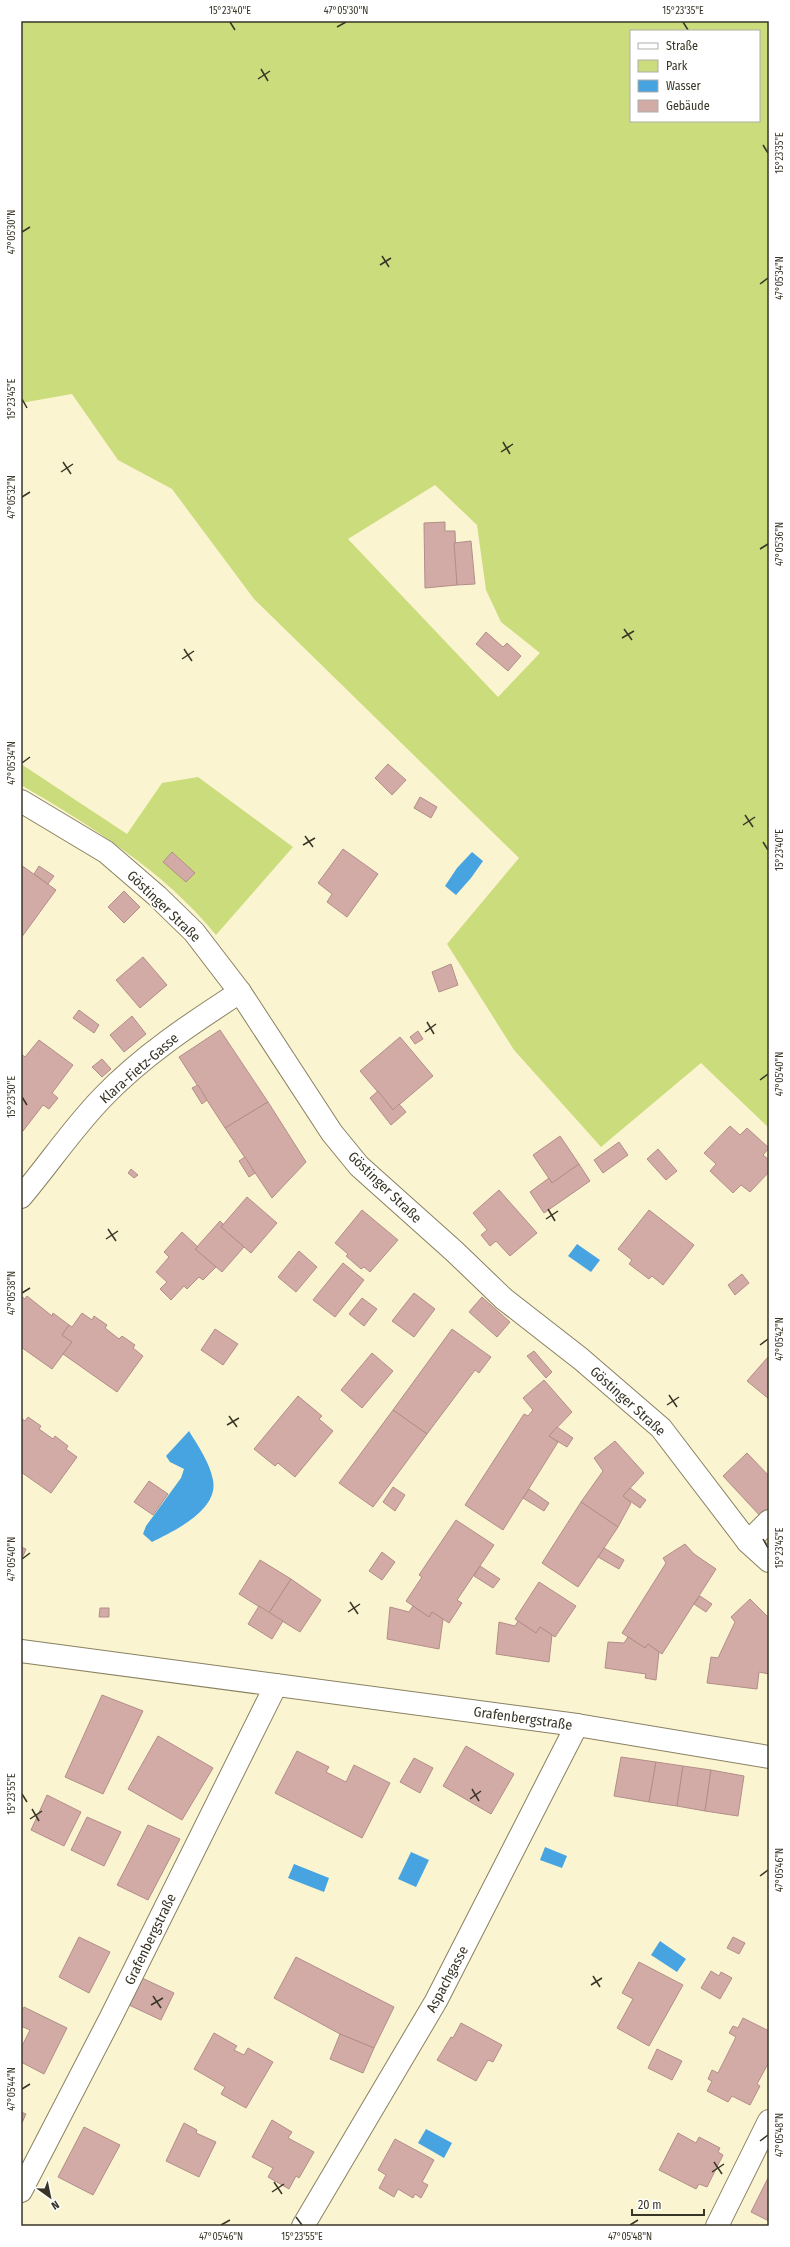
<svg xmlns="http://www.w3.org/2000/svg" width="790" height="2247" font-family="'Fira Sans Condensed',sans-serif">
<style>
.green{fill:#cbdc7c;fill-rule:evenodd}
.water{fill:#47a4e1}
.building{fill:#d2aba6;stroke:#b38e89}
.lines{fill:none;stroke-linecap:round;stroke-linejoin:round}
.minor-casing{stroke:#898161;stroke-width:24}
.tertiary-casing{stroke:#898161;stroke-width:24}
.minor{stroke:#fff;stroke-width:22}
.tertiary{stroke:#fff;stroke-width:22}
.ticks{fill:none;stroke:#383527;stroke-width:1.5}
.labels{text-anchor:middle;stroke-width:3.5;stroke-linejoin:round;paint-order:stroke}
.street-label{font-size:14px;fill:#383527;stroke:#fff}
.neatline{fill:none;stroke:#383527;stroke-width:1.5}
.ticks-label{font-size:10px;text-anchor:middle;fill:#383527}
</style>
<rect width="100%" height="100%" fill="#fbf4d0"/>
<g class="green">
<path d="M 21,21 L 769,21 L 769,1128 L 701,1063 L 601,1147 L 514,1050 L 447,944 L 519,858 L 254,599 L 172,489 L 118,460 L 72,394 L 21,403 ZM 631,31 L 759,31 L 759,121 L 631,121 ZM 435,485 L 477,525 L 486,590 L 501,622 L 540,653 L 498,697 L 348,539 Z"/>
<path d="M 21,764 L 127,834 L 162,783 L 198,777 L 293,847 L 216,935 C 164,871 91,826 21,785 Z"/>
</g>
<g class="water">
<polygon points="472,852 483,861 471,878 456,895 445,886 457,868"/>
<polygon points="577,1244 600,1260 591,1272 568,1256"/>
<path d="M 189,1431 C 198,1446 210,1463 213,1480 C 219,1510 174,1531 152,1542 L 143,1534 L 146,1526 L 181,1478 L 184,1469 L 170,1462 L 166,1456 Z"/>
<polygon points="545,1847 567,1856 562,1868 540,1860"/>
<polygon points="411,1852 429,1860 416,1887 398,1879"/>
<polygon points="294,1864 329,1878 324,1892 288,1878"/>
<polygon points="660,1941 686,1959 677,1972 651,1955"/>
<polygon points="426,2129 452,2143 444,2158 418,2143"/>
</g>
<g class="building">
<polygon points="445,522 445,531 455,531 457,585 425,588 424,523"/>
<polygon points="471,541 475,584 457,585 454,543"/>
<polygon points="486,632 503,647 507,643 521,656 508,671 476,644"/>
<polygon points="388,764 406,780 392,795 375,778"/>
<polygon points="420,797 437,807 431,818 414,808"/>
<polygon points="343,849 378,874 347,917 327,902 332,894 318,883"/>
<polygon points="172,852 195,873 186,882 163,862"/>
<polygon points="21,865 56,890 21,938"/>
<polygon points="39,866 54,876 48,884 34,874"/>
<polygon points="124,891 140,907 124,923 108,907"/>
<polygon points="143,957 167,985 140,1008 116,980"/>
<polygon points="451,964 458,985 439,992 432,972"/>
<polygon points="79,1010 99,1025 94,1033 73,1018"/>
<polygon points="132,1016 146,1034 124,1052 110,1035"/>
<polygon points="220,1030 268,1102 225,1128 179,1057"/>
<polygon points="418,1031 423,1039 415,1044 410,1037"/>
<polygon points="400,1037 433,1076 393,1110 360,1071"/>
<polygon points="39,1040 73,1065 52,1093 58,1098 49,1109 43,1105 23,1131 21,1129 21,1054 25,1057"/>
<polygon points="102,1059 111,1069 102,1077 92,1067"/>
<polygon points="198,1085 207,1100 202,1104 192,1088"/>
<polygon points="378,1091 393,1110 399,1104 406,1112 391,1125 370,1098"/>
<polygon points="268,1102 306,1162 272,1198 225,1128"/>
<polygon points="730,1126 740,1135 747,1128 769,1148 763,1155 769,1160 769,1172 750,1192 741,1185 733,1193 710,1171 716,1164 704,1153"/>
<polygon points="560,1136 579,1164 552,1183 533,1155"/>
<polygon points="619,1142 628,1155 603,1173 594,1160"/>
<polygon points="658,1149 677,1171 666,1180 647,1159"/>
<polygon points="245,1157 255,1173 249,1177 239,1161"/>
<polygon points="579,1164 590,1181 544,1213 530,1192 549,1178 552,1183"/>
<polygon points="131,1169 138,1175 134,1178 128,1173"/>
<polygon points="499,1190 537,1233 510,1256 496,1241 490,1246 481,1235 487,1230 473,1213"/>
<polygon points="247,1197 277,1223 251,1253 221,1227"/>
<polygon points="362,1210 398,1240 370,1272 364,1267 361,1269 346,1256 348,1254 335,1243"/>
<polygon points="649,1210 694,1245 663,1285 652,1276 649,1279 629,1264 632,1260 618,1249"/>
<polygon points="220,1221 223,1224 221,1227 244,1247 222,1272 195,1249"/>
<polygon points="182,1232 198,1247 195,1249 216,1267 203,1280 199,1277 187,1289 184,1286 171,1300 160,1289 167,1282 156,1272 169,1257 164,1252"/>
<polygon points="299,1251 317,1267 296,1292 278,1277"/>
<polygon points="343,1263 364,1280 335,1317 313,1300"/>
<polygon points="742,1274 749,1283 735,1295 728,1285"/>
<polygon points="414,1293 435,1309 414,1337 392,1321"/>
<polygon points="21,1296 25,1299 27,1296 52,1316 53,1313 69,1325 62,1335 72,1342 52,1369 21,1347"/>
<polygon points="482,1297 510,1322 497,1337 469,1312"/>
<polygon points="362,1298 377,1309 364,1326 349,1314"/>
<polygon points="82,1313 92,1320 94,1316 107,1325 105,1328 119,1339 122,1336 135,1345 133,1348 143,1356 117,1392 63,1354 72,1342 62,1335 69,1325 72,1327"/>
<polygon points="215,1329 238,1344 223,1365 201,1350"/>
<polygon points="452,1329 491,1357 479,1373 475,1370 427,1434 393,1410"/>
<polygon points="534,1351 552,1372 546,1378 527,1356"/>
<polygon points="372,1353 393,1371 362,1408 341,1390"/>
<polygon points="768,1357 769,1358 769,1399 747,1381"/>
<polygon points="544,1380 572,1412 549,1436 558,1442 503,1530 465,1505 524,1414 528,1416 533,1410 523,1398"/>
<polygon points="298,1396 322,1416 319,1419 333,1431 295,1477 278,1463 275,1466 254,1449"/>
<polygon points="393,1410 427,1434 373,1507 339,1483"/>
<polygon points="28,1417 41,1426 39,1429 53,1439 55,1436 68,1446 66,1449 77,1457 51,1493 21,1472 21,1418 25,1421"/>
<polygon points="557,1427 573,1438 567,1447 549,1436"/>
<polygon points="615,1441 644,1473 623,1496 631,1503 618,1527 581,1502 603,1471 594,1458"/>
<polygon points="747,1453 769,1476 769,1513 763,1519 723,1476"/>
<polygon points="149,1481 168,1494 153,1515 134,1502"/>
<polygon points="393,1487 405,1495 395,1511 383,1502"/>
<polygon points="630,1488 646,1500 640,1508 623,1496"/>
<polygon points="529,1489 549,1503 544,1511 523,1498"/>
<polygon points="581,1502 618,1527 578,1587 542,1563"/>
<polygon points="456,1520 494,1545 457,1600 462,1603 449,1623 432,1612 429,1617 406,1601 422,1577 419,1575"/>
<polygon points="685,1544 694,1554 716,1569 662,1654 648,1644 645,1648 622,1633 666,1563 663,1558"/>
<polygon points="21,1547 26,1549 21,1561"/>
<polygon points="604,1548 624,1560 619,1569 598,1557"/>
<polygon points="382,1552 395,1562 382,1580 369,1571"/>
<polygon points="260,1560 291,1579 269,1613 239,1594"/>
<polygon points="480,1566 500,1579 493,1588 474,1576"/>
<polygon points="291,1579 321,1600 300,1632 269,1613"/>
<polygon points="539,1582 576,1606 555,1637 540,1627 536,1633 515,1619"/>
<polygon points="700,1596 712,1604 706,1612 694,1604"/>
<polygon points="750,1599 769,1618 769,1674 759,1672 757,1689 707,1683 711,1657 718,1658 735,1622 731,1617"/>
<polygon points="259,1606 283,1621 272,1639 248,1624"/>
<polygon points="413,1606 429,1617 432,1612 443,1619 439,1649 387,1639 390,1607 409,1612"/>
<polygon points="100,1608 109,1608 109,1617 99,1617"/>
<polygon points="518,1621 536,1633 540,1627 552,1635 549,1662 496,1654 499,1622 515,1626"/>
<polygon points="628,1637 645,1648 648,1644 659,1652 656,1680 645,1678 646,1674 605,1668 608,1642 624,1643"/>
<polygon points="102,1695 143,1711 103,1794 65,1777"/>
<polygon points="158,1736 213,1768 182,1820 128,1789"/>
<polygon points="466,1746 514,1774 491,1814 443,1786"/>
<polygon points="297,1751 329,1767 326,1772 346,1782 354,1765 390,1783 362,1838 275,1793"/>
<polygon points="621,1757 656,1762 649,1802 614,1796"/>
<polygon points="414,1758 433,1768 420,1793 400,1782"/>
<polygon points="656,1762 683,1766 677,1806 649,1802"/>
<polygon points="683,1766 711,1770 705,1811 677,1806"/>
<polygon points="711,1770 744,1776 738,1816 705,1811"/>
<polygon points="47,1795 81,1812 64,1846 31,1830"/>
<polygon points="87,1817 121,1832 104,1866 71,1850"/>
<polygon points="148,1825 180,1839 148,1900 117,1885"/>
<polygon points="79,1937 110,1952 89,1993 59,1977"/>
<polygon points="733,1937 745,1943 739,1954 727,1948"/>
<polygon points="296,1957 394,2007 374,2048 340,2034 274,1998"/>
<polygon points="639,1962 683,1985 649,2046 617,2028 633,1999 622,1993"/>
<polygon points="711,1971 719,1976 721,1972 732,1978 720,1999 701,1988"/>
<polygon points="142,1978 174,1993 161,2020 129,2005"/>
<polygon points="24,2007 67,2028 44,2074 21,2062 21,2048 30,2030 21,2026 21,2013"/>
<polygon points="743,2018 769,2031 769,2062 757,2084 760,2086 750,2105 732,2096 728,2102 707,2091 712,2081 708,2079 712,2070 718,2073 736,2037 729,2033 733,2026 738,2028"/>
<polygon points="461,2023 502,2045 493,2062 488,2060 476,2081 437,2060 451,2037 453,2038"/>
<polygon points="214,2033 237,2046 234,2050 244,2055 248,2048 273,2062 246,2108 221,2094 225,2087 194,2069"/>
<polygon points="340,2034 374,2048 363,2073 330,2059"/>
<polygon points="657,2049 682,2061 672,2080 648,2068"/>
<polygon points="21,2112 26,2114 21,2125"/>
<polygon points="272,2120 292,2132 288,2138 314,2152 299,2178 296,2176 289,2189 268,2177 273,2168 252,2157"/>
<polygon points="184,2123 197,2130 196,2133 216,2142 199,2177 166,2161"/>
<polygon points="84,2127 120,2145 93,2195 58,2177"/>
<polygon points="678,2133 696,2143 699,2137 720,2148 718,2152 723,2155 707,2187 699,2184 696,2189 659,2170"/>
<polygon points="395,2139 434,2160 422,2182 428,2185 421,2198 415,2194 413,2198 398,2189 394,2197 379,2188 386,2175 378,2170"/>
<polygon points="769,2176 769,2221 751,2212"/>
</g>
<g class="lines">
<defs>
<g id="minor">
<polyline points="21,801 106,852 157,896 194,932 240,992 332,1133 359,1166 454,1251 504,1299 581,1359 661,1428 748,1542 769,1561"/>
<path d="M 21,1197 C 48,1165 73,1128 102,1098 C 142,1056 192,1023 240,992"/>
<polyline points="748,1542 769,1521"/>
<polyline points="21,2191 111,2017 276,1685"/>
<polyline points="303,2226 436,2001 577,1725"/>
<polyline points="717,2226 769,2121"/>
</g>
<polyline id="tertiary" points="21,1651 577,1725 769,1757"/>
</defs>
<use href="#minor" class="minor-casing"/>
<use href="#tertiary" class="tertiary-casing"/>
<use href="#minor" class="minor"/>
<use href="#tertiary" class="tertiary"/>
</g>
<path class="ticks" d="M 230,22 L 235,30M 683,22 L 688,30M 337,27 L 346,22M 261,69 L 268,81M 258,79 L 270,71M 763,145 L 768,153M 22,232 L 30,227M 382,256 L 389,267M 380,265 L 391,258M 760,284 L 768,278M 22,399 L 27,408M 503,442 L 510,454M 501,452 L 513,444M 63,462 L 71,474M 61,472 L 73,464M 22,497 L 30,492M 760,549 L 768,544M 624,629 L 632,640M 622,638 L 634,631M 184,649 L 192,661M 182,659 L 194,651M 22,763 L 30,757M 745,815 L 753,827M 743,825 L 755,817M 305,836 L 313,847M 763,842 L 768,850M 303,845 L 315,838M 427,1022 L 434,1034M 425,1032 L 436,1024M 760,1080 L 768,1074M 22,1097 L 27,1105M 548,1209 L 555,1221M 546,1219 L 558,1211M 108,1229 L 116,1241M 106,1239 L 118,1231M 22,1293 L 30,1288M 760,1345 L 768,1339M 669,1395 L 677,1407M 667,1405 L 679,1397M 229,1416 L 237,1427M 227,1425 L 239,1418M 763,1539 L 768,1548M 22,1559 L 30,1553M 350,1602 L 358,1614M 348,1612 L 360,1604M 472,1789 L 479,1801M 22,1794 L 27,1802M 470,1799 L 481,1791M 32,1809 L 39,1821M 30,1819 L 42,1811M 760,1876 L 768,1870M 593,1976 L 600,1987M 591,1985 L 602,1978M 153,1996 L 161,2008M 151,2005 L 163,1998M 22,2089 L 30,2084M 760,2141 L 768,2135M 714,2162 L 722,2174M 712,2172 L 724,2164M 274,2182 L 282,2194M 272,2192 L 284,2184M 296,2217 L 302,2225M 221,2225 L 230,2220M 630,2225 L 638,2220"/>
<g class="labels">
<g class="street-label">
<text transform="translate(164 906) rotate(44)" y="5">Göstinger Straße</text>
<text transform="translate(139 1068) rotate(-41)" y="5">Klara-Fietz-Gasse</text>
<text transform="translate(385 1187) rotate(44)" y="5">Göstinger Straße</text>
<text transform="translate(628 1401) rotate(42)" y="5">Göstinger Straße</text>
<text transform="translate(523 1718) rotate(8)" y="5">Grafenbergstraße</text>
<text transform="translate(150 1939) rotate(-64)" y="5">Grafenbergstraße</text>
<text transform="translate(447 1979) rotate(-62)" y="5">Aspachgasse</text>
</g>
</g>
<rect width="790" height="2247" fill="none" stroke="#ffffff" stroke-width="44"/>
<rect x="630" y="30" width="130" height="92" fill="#ffffff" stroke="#afaea9"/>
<rect x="638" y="43" width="20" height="6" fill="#ffffff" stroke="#afaea9"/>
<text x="666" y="50" font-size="12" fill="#383527">Straße</text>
<rect x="638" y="60" width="20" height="12" fill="#cbdc7c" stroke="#afaea9"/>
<text x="666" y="70" font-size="12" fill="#383527">Park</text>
<rect x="638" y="80" width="20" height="12" fill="#47a4e1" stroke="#afaea9"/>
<text x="666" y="90" font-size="12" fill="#383527">Wasser</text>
<rect x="638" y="100" width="20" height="12" fill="#d2aba6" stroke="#afaea9"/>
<text x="666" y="110" font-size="12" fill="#383527">Gebäude</text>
<g transform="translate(50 2197) rotate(147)" stroke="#ffffff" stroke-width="3" paint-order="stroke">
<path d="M0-3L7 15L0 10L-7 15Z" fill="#383527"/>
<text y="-6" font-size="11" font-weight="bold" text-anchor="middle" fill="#383527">N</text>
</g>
<path d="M632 2209v6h72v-6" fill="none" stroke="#383527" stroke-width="2"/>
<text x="638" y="2209" font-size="12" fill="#383527" stroke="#ffffff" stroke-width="3" paint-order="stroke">20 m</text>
<rect x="22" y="22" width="746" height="2203" class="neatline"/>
<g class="ticks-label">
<text x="230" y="14">15°23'40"E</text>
<text x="346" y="14">47°05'30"N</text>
<text x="683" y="14">15°23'35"E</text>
<text transform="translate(779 153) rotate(-90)" y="4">15°23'35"E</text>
<text transform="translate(11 232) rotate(-90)" y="4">47°05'30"N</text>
<text transform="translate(779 278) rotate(-90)" y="4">47°05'34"N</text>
<text transform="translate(11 399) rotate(-90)" y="4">15°23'45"E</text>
<text transform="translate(11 497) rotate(-90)" y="4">47°05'32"N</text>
<text transform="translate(779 544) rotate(-90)" y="4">47°05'36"N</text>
<text transform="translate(11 763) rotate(-90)" y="4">47°05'34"N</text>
<text transform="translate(779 850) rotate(-90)" y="4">15°23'40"E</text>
<text transform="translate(779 1074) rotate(-90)" y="4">47°05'40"N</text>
<text transform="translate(11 1097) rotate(-90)" y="4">15°23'50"E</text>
<text transform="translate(11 1293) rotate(-90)" y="4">47°05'38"N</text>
<text transform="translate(779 1339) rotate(-90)" y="4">47°05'42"N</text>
<text transform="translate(779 1548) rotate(-90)" y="4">15°23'45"E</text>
<text transform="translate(11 1559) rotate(-90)" y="4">47°05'40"N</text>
<text transform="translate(11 1794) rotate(-90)" y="4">15°23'55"E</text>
<text transform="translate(779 1870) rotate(-90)" y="4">47°05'46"N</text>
<text transform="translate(11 2089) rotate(-90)" y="4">47°05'44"N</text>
<text transform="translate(779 2135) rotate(-90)" y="4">47°05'48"N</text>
<text x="221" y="2240">47°05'46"N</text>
<text x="302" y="2240">15°23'55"E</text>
<text x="630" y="2240">47°05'48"N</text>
</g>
</svg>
